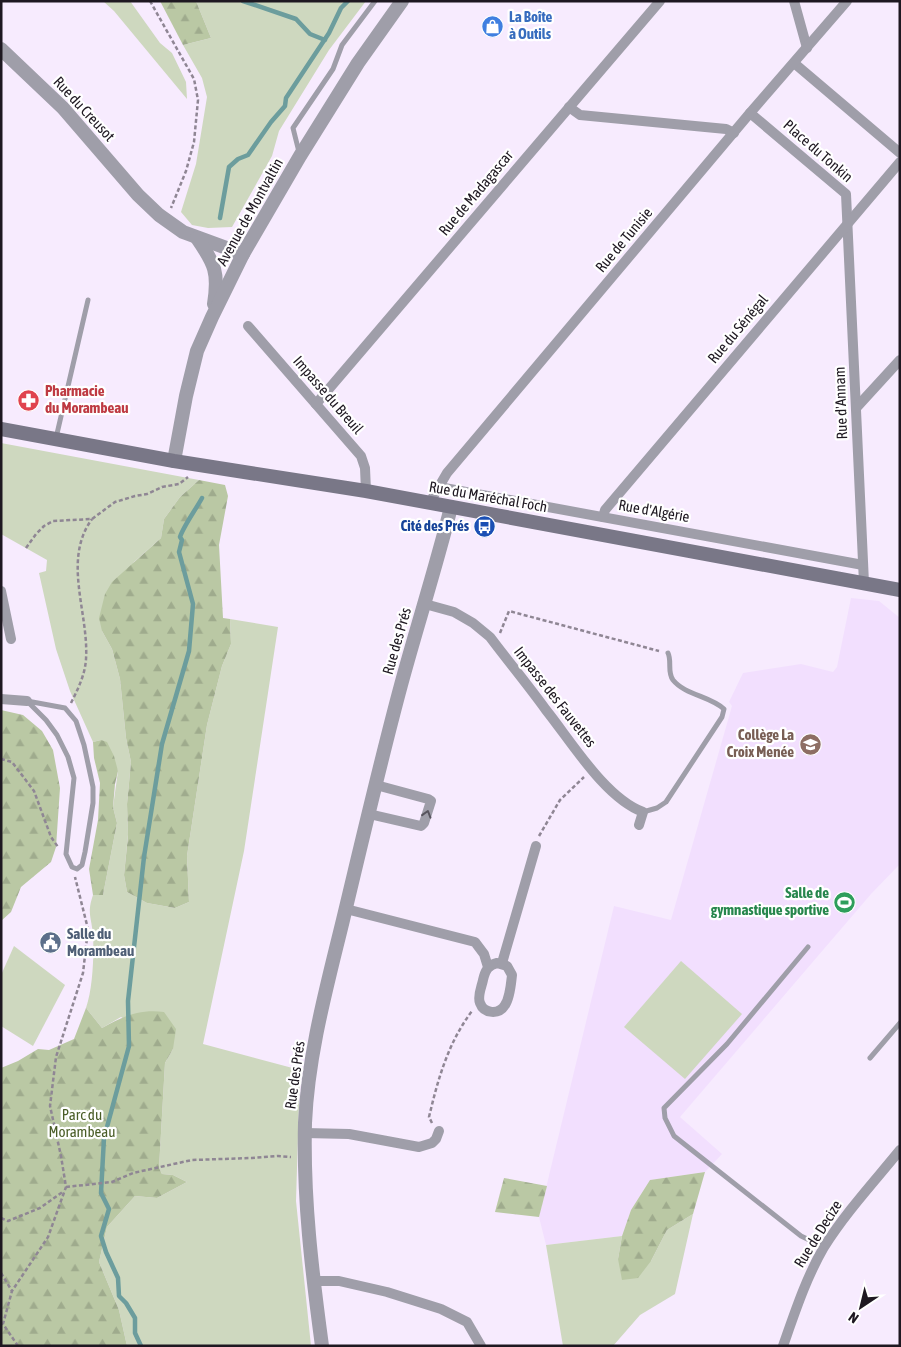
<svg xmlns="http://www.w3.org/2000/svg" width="901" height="1347" font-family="'Asap Condensed',sans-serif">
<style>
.built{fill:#f2dffe}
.grass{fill:#ced8bf}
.forest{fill:url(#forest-firs)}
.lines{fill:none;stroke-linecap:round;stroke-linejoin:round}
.stream{stroke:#6c9d9d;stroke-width:4.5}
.path{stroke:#8f8694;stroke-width:2.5;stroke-dasharray:4 2.5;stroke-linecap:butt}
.service{stroke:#9f9ea9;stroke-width:5}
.minor{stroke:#9f9ea9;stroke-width:10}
.tertiary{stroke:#9f9ea9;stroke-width:14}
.secondary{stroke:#797787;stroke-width:14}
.oneway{stroke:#58545e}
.labels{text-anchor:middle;stroke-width:4.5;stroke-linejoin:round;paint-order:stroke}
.shop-label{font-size:15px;font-weight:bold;fill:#366cbe;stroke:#fff;text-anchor:start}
.street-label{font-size:15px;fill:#1e1821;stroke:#fff}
.health-label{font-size:15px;font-weight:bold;fill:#be3a42;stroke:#fff;text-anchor:start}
.transit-label{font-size:15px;font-weight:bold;fill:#164399;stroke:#fff;text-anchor:end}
.education-label{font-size:15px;font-weight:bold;fill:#785e54;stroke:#fff;text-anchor:end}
.leisure-label{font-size:15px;font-weight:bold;fill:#27864d;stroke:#fff;text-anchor:end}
.service-label{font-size:15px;font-weight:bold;fill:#4e5e75;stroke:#fff;text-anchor:start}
.park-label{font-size:15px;fill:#4a5d27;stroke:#fff}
</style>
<defs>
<pattern id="forest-firs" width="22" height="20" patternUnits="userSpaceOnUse" patternTransform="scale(1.25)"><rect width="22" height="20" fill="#bac8a4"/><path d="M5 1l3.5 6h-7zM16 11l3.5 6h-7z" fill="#9fab8d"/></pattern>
</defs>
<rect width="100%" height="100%" fill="#f7ebfe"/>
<polygon class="built" points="851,598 879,601 900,618 900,864 871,894 680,1117 722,1154 705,1172 650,1180 631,1210 622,1236 546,1245 539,1217 614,906 671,920 732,706 729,702 743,673 801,664 833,672 837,667"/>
<g class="grass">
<polygon points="103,1 130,1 160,43 172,53 186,82 187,99 114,11"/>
<polygon points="196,1 366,1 329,50 279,131 272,156 232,227 208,228 192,225 181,212 196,164 207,97 202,78 183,45 211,38"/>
<path d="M 1,443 L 199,480 L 180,497 L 164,519 L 161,538 L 134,562 L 102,631 L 112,649 L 120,679 L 126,738 L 131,762 L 127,804 L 128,835 L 124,875 L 127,892 L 147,903 L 175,908 L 189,902 L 187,856 L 207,725 L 222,666 L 231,644 L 230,619 L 278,627 L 244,851 L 203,1044 L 300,1070 L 296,1201 L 311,1346 L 127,1346 L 119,1310 L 99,1262 L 107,1227 L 135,1196 L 157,1198 L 187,1182 L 173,1175 L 162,1174 L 159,1168 L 165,1063 L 173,1049 L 121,1017 L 102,1028 L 86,1008 C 93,988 94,955 93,934 C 91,916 87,913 93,895 L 103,895 L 117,823 L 113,807 L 118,771 L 101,740 L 93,742 L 70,691 L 56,649 L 39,573 L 46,571 L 47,560 L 1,534 Z"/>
<polygon points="14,946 65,985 33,1046 1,1026 1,975"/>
<polygon points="681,961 742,1014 685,1079 624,1027"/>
<polygon points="693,1214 675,1294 640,1315 613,1346 563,1346 546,1245 622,1236 618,1259 651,1261 667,1230"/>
</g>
<g class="forest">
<polygon points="160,1 196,1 211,38 183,45"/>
<polygon points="199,480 225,485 228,496 219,545 223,618 230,619 231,644 222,666 207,725 187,856 189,902 175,908 147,903 127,892 124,875 128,836 127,804 131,762 126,738 120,679 112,649 102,631 99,618 105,594 112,582 161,538 164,519 180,497"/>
<polygon points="1,710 23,715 42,731 53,750 60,788 56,847 51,862 21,887 11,912 1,921"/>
<polygon points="101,740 107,742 114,756 118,771 115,784 113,807 117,823 103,895 93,895 89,869 98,820 100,783 94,758 93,742"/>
<path d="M 86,1008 L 102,1028 C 123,1016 140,1009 164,1012 L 176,1029 L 173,1049 L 165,1063 L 159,1168 L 162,1174 L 173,1175 L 187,1182 L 157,1198 L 135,1196 L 107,1227 L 99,1262 L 119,1310 L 127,1346 L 1,1346 L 1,1068 L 18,1061 L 38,1049 L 49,1050 L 74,1039 Z"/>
<polygon points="705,1172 693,1214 667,1230 651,1261 638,1278 622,1280 618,1259 622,1236 631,1210 650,1180"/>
<polygon points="504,1178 547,1186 539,1217 495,1212"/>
</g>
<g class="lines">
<g class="stream">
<polyline points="243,1 296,19 310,34 325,40"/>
<polyline points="220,218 229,167 238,159 248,155 271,122 285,106 286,98 329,33 341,8 348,1"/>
<path d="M 141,1346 L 135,1333 L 135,1318 L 126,1303 L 119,1296 L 118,1278 L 106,1252 L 101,1236 L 109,1209 L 101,1193 L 104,1138 L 129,1046 L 128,1001 L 144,857 L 162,744 L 189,651 L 193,604 L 179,552 L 182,540 L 180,537 C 183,527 196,509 202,498"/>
</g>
<g class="path">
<polyline points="150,1 194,79 198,100 194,142 186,171 171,208"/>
<polyline points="26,548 36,534 44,526 53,521 92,519 115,502 135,496 147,494 162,487 179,484 188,477"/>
<polyline points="500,633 509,611 659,651"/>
<path d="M 71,703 C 78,689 85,675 86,659 C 89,613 62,560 92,519"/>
<polyline points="1,759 12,762 34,791 51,837 58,847"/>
<polyline points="539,836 560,800 584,777"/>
<path d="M 432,1123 L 429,1117 C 438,1079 448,1043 472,1011"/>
<polyline points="66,1187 112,1182 133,1173 192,1160 252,1158 278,1156 291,1157"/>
<polyline points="1,1218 8,1221 40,1208 64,1191"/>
<polyline points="1,1273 12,1291"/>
<polyline points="18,1346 3,1324 12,1291 48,1237 66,1187 61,1156 50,1106 56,1057 83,973 88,929 75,877"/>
</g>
<g class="service">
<polyline points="299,152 293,128 333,69 342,45 375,1"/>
<polyline points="56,438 88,300"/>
<polygon points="27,701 65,708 76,721 84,745 93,787 93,803 85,852 82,865 77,869 72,867 66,854 74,778 68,757 57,735 46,720"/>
<path d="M 643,812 L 657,808 L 666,802 L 722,717 L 724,709 C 710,696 685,695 673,680 C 667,672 672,661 668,653"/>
<polyline points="808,947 727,1044 664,1108 665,1118 674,1136 801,1236 824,1247"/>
<polyline points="870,1058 900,1023"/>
</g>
<g class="minor">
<polyline points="794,1 807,48"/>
<polyline points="794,63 900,153"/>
<polyline points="569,107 580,115 726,129 734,133"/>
<polyline points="750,113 846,194 864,583"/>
<polyline points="248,326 361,456 365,468 366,491"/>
<polyline points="316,404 660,1"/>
<polyline points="856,408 900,360"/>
<polyline points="439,487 863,565"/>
<polyline points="432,504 433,497 447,473 750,113 847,1"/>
<polyline points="603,517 605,510 900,162"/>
<polyline points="1,591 11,639"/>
<path d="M 425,604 L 454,612 L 473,623 L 490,637 C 508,661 528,685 546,710 C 571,741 605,798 643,812 L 639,825"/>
<polyline points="1,699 27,701"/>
<polyline points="369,814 421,826 424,823 431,801 428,799 376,785"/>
<polyline points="346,909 475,942 484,954 488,967"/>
<path d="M 497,963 L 507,966 L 512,975 C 511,984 510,998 505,1005 C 499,1015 484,1014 480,1003 C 477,996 482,986 483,980 C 485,971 488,965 497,963 Z"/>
<polyline points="502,963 536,846"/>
<polyline points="305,1133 349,1134 419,1147 432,1143 436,1139 439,1131"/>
<polyline points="314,1281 339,1281 387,1292 441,1309 467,1322 481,1346"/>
<path d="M 783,1346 C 795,1312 806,1278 824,1247 C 846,1212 874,1182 900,1150"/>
</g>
<g class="tertiary">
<polyline points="1,49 63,108 138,195 159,215 183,232 243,254"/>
<path d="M 197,238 C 215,264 219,273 214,304"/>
<polyline points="174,461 186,396 197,351 212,317 243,254 300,156 358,63 402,1"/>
<path d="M 322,1346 C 312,1272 303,1198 305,1123 C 308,1054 327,986 343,920 C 362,841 380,763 401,685 C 417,626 436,567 451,507"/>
</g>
<polyline class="secondary" points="1,429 174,461 366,491 900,590"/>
</g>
<defs><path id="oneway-chevron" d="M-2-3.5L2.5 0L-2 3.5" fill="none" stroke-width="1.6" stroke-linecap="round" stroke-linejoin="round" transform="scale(1.25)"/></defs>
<use class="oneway" href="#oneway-chevron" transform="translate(427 814) rotate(-73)"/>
<defs>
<symbol id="shop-disc" viewBox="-11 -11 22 22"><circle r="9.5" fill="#3f7fe0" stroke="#fff"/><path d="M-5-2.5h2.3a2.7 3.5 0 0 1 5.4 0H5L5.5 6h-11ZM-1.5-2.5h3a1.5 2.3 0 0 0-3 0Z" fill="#fff"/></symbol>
<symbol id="pharmacy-disc" viewBox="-11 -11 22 22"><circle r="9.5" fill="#e0444e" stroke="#fff"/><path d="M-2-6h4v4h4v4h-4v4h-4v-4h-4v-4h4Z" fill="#fff"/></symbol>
<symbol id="bus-disc" viewBox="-11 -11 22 22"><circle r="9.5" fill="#1a4fb4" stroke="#fff"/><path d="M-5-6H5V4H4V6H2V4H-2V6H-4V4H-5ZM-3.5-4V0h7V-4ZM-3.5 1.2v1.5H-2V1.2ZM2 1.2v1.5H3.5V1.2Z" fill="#fff"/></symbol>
<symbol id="school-disc" viewBox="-11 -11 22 22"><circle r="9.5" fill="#8d6e63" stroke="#fff"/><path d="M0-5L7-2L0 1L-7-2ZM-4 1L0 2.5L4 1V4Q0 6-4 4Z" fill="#fff"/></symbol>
<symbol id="stadium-disc" viewBox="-11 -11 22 22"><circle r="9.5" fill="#2e9e5b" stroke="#fff"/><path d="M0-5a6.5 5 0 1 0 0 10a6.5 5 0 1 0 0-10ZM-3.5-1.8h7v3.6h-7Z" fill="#fff"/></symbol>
<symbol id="civic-disc" viewBox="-11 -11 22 22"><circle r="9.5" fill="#5c6f8a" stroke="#fff"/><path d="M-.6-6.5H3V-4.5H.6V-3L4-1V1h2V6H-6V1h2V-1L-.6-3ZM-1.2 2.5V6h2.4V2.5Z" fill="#fff"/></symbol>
</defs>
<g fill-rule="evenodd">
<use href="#shop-disc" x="480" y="14" width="25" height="25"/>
<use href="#pharmacy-disc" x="16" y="388" width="25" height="25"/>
<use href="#bus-disc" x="472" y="514" width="25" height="25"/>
<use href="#school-disc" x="798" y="732" width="25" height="25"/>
<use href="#stadium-disc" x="832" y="890" width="25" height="25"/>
<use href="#civic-disc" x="38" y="930" width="25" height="25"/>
</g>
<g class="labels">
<g class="shop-label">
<text x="509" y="22">La Boîte<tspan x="509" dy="17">à Outils</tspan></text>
</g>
<g class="street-label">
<text transform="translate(84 109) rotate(47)" y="5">Rue du Creusot</text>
<text transform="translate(818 151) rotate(41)" y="5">Place du Tonkin</text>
<text transform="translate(476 193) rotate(-50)" y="5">Rue de Madagascar</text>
<text transform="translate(250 212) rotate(-61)" y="5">Avenue de Montvaltin</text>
<text transform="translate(624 240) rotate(-50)" y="5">Rue de Tunisie</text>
<text transform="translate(738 329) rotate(-50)" y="5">Rue du Sénégal</text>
<text transform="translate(328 395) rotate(49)" y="5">Impasse du Breuil</text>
<text transform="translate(841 403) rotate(-92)" y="5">Rue d'Annam</text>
<text transform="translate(488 497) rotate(10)" y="5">Rue du Maréchal Foch</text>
<text transform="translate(654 511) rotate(10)" y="5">Rue d'Algérie</text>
<text transform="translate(397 641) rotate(-74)" y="5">Rue des Prés</text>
<text transform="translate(555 697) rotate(52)" y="5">Impasse des Fauvettes</text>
<text transform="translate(295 1075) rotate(-82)" y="5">Rue des Prés</text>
<text transform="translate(818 1234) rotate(-58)" y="5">Rue de Decize</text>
</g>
<g class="health-label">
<text x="45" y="396">Pharmacie<tspan x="45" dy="17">du Morambeau</tspan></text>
</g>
<g class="transit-label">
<text x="469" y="531">Cité des Prés</text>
</g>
<g class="education-label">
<text x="794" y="740">Collège La<tspan x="794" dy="17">Croix Menée</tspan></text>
</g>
<g class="leisure-label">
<text x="829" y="898">Salle de<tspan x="829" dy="17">gymnastique sportive</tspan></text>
</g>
<g class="service-label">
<text x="67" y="939">Salle du<tspan x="67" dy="17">Morambeau</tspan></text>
</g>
<g class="park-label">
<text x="82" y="1120">Parc du<tspan x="82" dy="17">Morambeau</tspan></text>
</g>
</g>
<rect width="901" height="1347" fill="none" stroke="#1e1821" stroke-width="5"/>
<g transform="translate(861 1307) rotate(215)" stroke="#ffffff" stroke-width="4" paint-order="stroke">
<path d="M0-4L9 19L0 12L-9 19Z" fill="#1e1821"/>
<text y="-8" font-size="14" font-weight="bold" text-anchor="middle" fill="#1e1821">N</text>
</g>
</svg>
